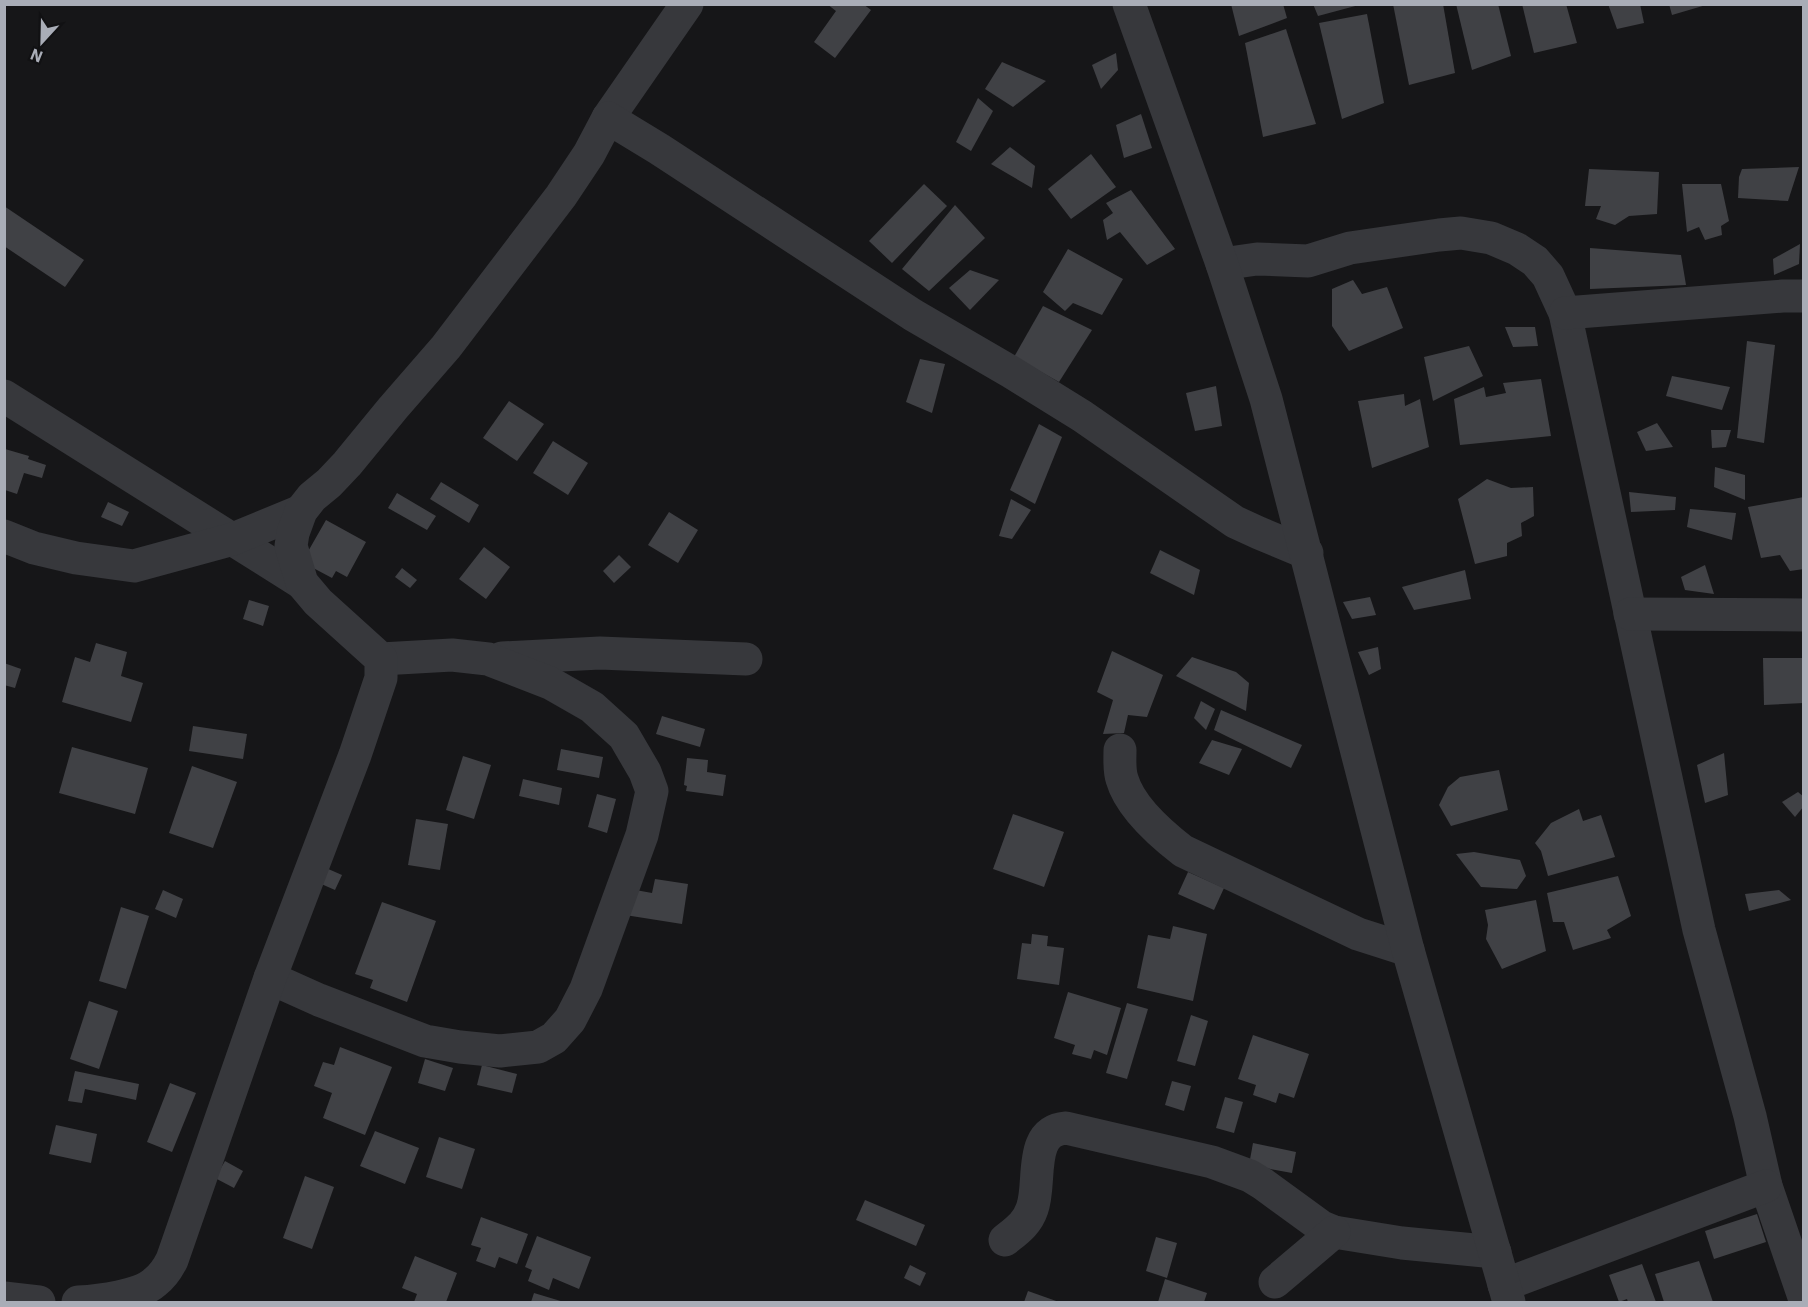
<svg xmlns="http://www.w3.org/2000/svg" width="1808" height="1307" font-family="'IBM Plex Sans',sans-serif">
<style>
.building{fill:#404145}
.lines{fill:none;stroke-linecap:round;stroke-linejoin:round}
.minor{stroke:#37383c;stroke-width:33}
.tertiary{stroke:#37383c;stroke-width:33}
</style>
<rect width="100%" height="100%" fill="#161618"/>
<g class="building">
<polygon points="827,4 863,4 871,10 835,58 814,42 836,11"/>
<polygon points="1231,4 1283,4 1287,18 1239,36"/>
<polygon points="1313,4 1358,4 1359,5 1318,16"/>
<polygon points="1393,4 1443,4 1455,73 1409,85"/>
<polygon points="1456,4 1498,4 1511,56 1472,70"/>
<polygon points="1522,4 1566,4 1577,43 1534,53"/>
<polygon points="1608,4 1640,4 1644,23 1617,29"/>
<polygon points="1669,4 1706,4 1706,5 1672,15"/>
<polygon points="1367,14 1384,103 1342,119 1319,23"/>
<polygon points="1286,29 1316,124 1263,137 1245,43"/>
<polygon points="1116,53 1118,70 1101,89 1092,65"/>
<polygon points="1002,62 1046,81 1013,107 985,89"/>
<polygon points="978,98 993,111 971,151 956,142"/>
<polygon points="1141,114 1152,148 1124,158 1116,125"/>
<polygon points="1010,147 1035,166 1032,188 991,164"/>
<polygon points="1091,154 1116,187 1071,219 1048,189"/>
<polygon points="1799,167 1788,201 1738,198 1739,177 1742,169"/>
<polygon points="1589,169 1659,172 1657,214 1629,216 1615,225 1596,219 1601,206 1585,206"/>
<polygon points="924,184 947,206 892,263 869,241"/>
<polygon points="1682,184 1721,184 1729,221 1721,226 1722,235 1705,240 1699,227 1687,232"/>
<polygon points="1131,190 1175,249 1147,265 1120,232 1107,240 1103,220 1113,213 1106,203"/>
<polygon points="955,205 985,238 929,291 902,269"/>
<polygon points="4,206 84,260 65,287 4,246"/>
<polygon points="1800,244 1799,264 1774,275 1773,259"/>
<polygon points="1590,248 1681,255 1686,285 1590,289"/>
<polygon points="1068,249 1123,279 1102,315 1073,303 1065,311 1043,292"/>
<polygon points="970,270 999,280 970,310 949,288"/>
<polygon points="1353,280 1362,294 1387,287 1403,328 1349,351 1332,326 1332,289"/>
<polygon points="1043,306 1092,330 1059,382 1014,357"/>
<polygon points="1505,327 1535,327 1538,346 1513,347"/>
<polygon points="1747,341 1775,345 1764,443 1737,438"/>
<polygon points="1469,346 1483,376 1433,401 1424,357"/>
<polygon points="920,359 945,364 932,413 906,402"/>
<polygon points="1672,376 1730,387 1722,410 1666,396"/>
<polygon points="1541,379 1551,436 1460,445 1454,399 1484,387 1486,397 1506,393 1503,383"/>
<polygon points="1216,386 1222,426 1195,431 1186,393"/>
<polygon points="1404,394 1405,406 1420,399 1429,447 1372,468 1358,401"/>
<polygon points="509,401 544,424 517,461 483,438"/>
<polygon points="1657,423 1673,447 1646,451 1637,432"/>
<polygon points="1039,424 1062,437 1035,504 1010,490"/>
<polygon points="1711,430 1731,430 1726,447 1712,448"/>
<polygon points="553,441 588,463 568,495 533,473"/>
<polygon points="5,449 29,456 28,459 46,465 42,478 24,473 17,494 5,490"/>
<polygon points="1715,467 1745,475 1745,500 1714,487"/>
<polygon points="1487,479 1511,488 1533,487 1534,516 1521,523 1522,536 1507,543 1507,556 1475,564 1458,499"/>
<polygon points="441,482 479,505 469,523 430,499"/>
<polygon points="1629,492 1676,497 1675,510 1631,512"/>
<polygon points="397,493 436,516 427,530 388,508"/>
<polygon points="1804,497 1804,569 1790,571 1780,555 1761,558 1748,507"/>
<polygon points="1011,499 1031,510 1012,539 999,536"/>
<polygon points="108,502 129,512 122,526 101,517"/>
<polygon points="1690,509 1736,513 1732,540 1687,527"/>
<polygon points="669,512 698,530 678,563 648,545"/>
<polygon points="326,520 366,542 347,577 336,571 332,578 302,562"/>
<polygon points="484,547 510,567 486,599 459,579"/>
<polygon points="1160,550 1200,570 1194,595 1150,573"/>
<polygon points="619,555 631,567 614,583 603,571"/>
<polygon points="1705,565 1714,594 1685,590 1681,577"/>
<polygon points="402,568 417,580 410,588 395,577"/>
<polygon points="1465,570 1471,599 1414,610 1402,587"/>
<polygon points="1370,597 1376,615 1352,619 1343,602"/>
<polygon points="249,600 269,606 263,626 243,619"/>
<polygon points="96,643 127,652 121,676 143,683 131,722 62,702 75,657 90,662"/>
<polygon points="1378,647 1381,669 1369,675 1358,652"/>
<polygon points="1112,651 1163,675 1147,717 1128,715 1124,733 1103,734 1113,700 1097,692"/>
<polygon points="1192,657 1236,672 1249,683 1246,711 1176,676"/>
<polygon points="1763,658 1804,658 1804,703 1764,705"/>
<polygon points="4,663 21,669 15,688 4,685"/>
<polygon points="1201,701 1215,709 1206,730 1194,718"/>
<polygon points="1221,710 1302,745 1291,768 1214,730"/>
<polygon points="662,716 705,729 700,747 656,734"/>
<polygon points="193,726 247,734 243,759 189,751"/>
<polygon points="1212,740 1242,749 1229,775 1199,763"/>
<polygon points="72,747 148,768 135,814 59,793"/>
<polygon points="561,749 603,757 599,778 557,770"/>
<polygon points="1724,753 1728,795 1705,803 1697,765"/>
<polygon points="463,756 491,765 474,819 446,810"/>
<polygon points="687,758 708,760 707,772 726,775 723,796 686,791 687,786 684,785"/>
<polygon points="192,766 237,782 213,848 169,833"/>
<polygon points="1499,770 1508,810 1451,826 1439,805 1448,787 1460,777"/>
<polygon points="523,779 562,788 559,805 519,796"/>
<polygon points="1798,792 1804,797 1804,806 1795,817 1782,802"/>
<polygon points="597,794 616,799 607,833 588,827"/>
<polygon points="1579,809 1583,821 1601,815 1615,857 1548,876 1541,851 1535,843 1551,823"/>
<polygon points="1013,814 1064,832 1044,887 993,869"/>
<polygon points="416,819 448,824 440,870 408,865"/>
<polygon points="1474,852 1520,860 1526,876 1517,889 1481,887 1456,854"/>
<polygon points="326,868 342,875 335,890 319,883"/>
<polygon points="1188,872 1224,888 1214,910 1178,894"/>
<polygon points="1618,876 1631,916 1607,930 1611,938 1573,950 1564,922 1553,922 1547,893"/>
<polygon points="655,879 688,884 682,924 625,915 630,889 652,893"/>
<polygon points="163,890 183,899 176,918 155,909"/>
<polygon points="1779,890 1791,900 1749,911 1745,894"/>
<polygon points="1536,900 1546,951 1502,969 1486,939 1488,925 1485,910"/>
<polygon points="382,902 436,921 407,1002 370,988 373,980 355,974"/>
<polygon points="121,907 149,916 126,989 99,981"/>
<polygon points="1173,926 1207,934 1193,1001 1137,988 1148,935 1170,939"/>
<polygon points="1032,934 1048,936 1047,946 1064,948 1059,985 1017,979 1022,943 1031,944"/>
<polygon points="1068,992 1121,1008 1107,1055 1094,1050 1091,1059 1072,1054 1075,1045 1054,1038"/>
<polygon points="89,1001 118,1011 99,1069 70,1059"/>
<polygon points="1127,1003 1148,1009 1127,1079 1106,1073"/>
<polygon points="1191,1015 1208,1021 1195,1066 1177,1061"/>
<polygon points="1253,1035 1309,1054 1294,1098 1279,1093 1276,1103 1253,1095 1256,1085 1238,1079"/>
<polygon points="340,1047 392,1067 365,1135 323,1118 332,1093 314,1086 323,1062 334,1065"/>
<polygon points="425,1059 453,1068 445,1091 418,1083"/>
<polygon points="482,1065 517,1074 512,1093 477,1085"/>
<polygon points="75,1071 139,1084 136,1100 85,1089 82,1103 68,1101"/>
<polygon points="1172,1081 1191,1086 1184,1111 1165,1105"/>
<polygon points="170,1083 196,1093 172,1152 147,1142"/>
<polygon points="1225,1097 1243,1102 1234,1133 1216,1128"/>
<polygon points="56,1125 97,1134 91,1163 49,1154"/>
<polygon points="375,1131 419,1148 405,1184 360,1166"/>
<polygon points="439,1137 475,1149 462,1189 426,1177"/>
<polygon points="1253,1143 1296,1152 1292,1173 1249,1165"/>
<polygon points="225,1161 243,1171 234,1188 215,1178"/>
<polygon points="305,1176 334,1187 312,1249 283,1238"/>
<polygon points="865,1200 925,1225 916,1246 856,1220"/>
<polygon points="1757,1214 1766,1242 1714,1259 1705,1231"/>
<polygon points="481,1217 528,1234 517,1264 499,1257 495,1268 476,1261 481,1248 471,1245"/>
<polygon points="537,1236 591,1257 579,1289 553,1278 549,1290 528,1281 532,1270 525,1267"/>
<polygon points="1156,1237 1177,1243 1167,1278 1146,1271"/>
<polygon points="415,1256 457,1273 446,1302 414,1302 417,1294 402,1288"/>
<polygon points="1699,1261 1713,1302 1664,1302 1655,1274"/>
<polygon points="1642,1264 1656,1302 1628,1302 1627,1299 1619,1302 1609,1275"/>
<polygon points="910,1265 926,1273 920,1286 904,1278"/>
<polygon points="1165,1279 1207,1293 1204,1302 1158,1302"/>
<polygon points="1028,1291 1059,1302 1024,1302"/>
<polygon points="534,1293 564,1302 531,1302"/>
</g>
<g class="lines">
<g class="minor">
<polyline points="608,118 687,4"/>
<polyline points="1222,264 1257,259 1308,261 1350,248 1439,235 1461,233 1491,238 1517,249 1535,261 1548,276 1565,313 1699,930 1750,1116 1766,1186 1804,1297"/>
<polyline points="1565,313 1783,296 1804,296"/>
<polyline points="4,396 302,583"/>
<polyline points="4,536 34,548 76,558 134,566 233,539 301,511"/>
<polyline points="1630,614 1804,615"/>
<polyline points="502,658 600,653 746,659"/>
<path d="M 1120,750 C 1120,760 1119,770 1122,779 C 1130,807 1161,834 1183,851 L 1358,934 L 1408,950"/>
<polyline points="270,978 319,1000 425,1041 460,1047 500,1051 538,1047 554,1038 570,1020 586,989 642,835 652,791 645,772 624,736 592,707 550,683 488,659 452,655 381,659"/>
<path d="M 1005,1240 C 1016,1231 1027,1224 1032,1209 C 1042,1183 1027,1131 1066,1128 L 1212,1162 L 1250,1176 L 1263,1184 L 1322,1227 L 1334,1232 L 1402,1243 L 1495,1252"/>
<polyline points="1275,1282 1334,1232"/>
<polyline points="1504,1285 1766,1186"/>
<polyline points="4,1298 39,1302"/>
<path d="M 78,1302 C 99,1301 140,1296 155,1282 C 163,1276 168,1268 172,1260 L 270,978 L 355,755 L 381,678 L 381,659 L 318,602 L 302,583 L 291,546 L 293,533 L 301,511 L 312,497 L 329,483 L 347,464 L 393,408 L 446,347 L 561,196 L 589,154 L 608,118 L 659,149 L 913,315 L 1011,372 L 1082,416 L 1235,522 L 1259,533 L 1307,553"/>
</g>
<polyline class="tertiary" points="1129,4 1222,264 1266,399 1408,950 1509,1302"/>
</g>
<rect width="1808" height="1307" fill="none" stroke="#a9adb7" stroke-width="12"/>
<g transform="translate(42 42) rotate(202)" stroke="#111113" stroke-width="4.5" paint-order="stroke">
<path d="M0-4.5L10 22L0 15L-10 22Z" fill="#a9adb7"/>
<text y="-9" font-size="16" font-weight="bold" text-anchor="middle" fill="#a9adb7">N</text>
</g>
</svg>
